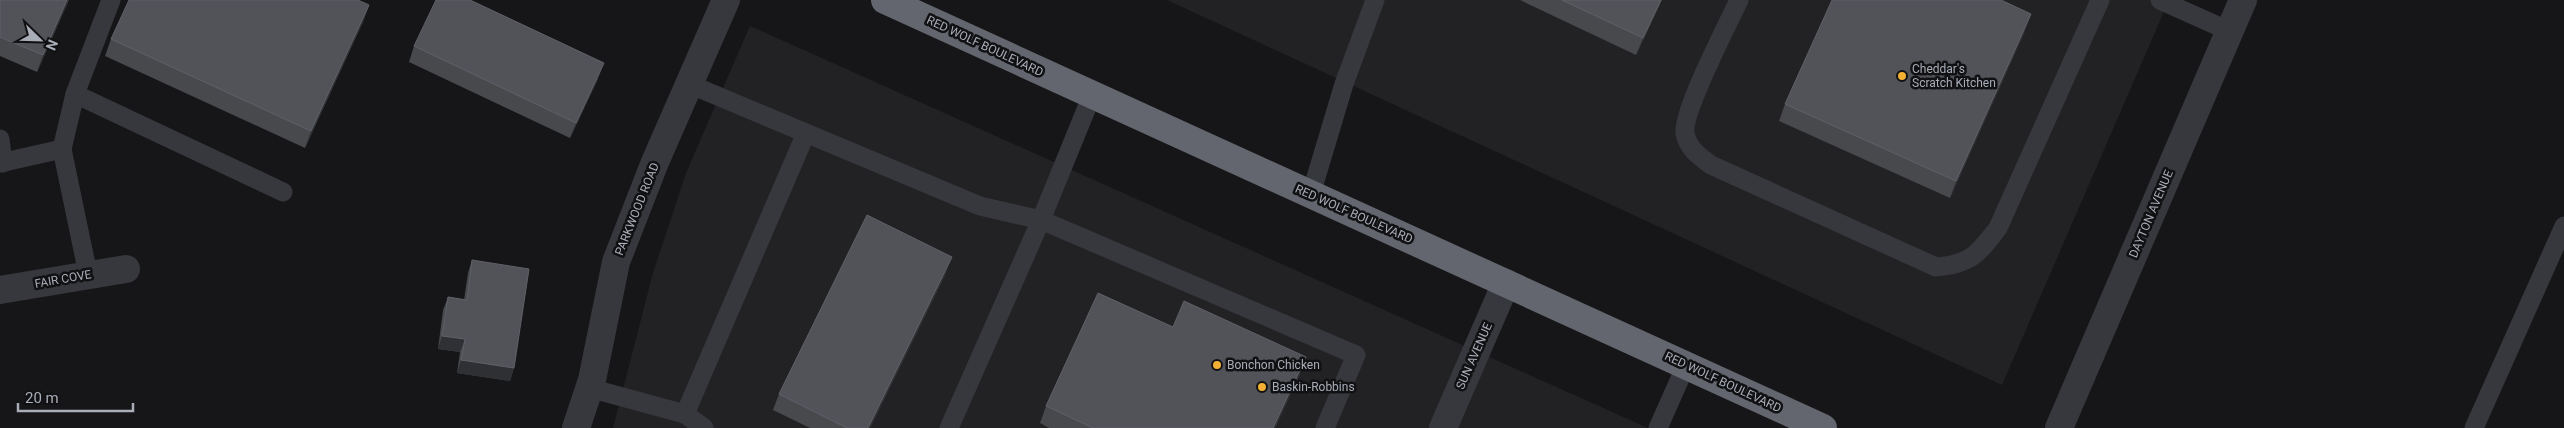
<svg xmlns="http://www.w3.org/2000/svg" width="2564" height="428" font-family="Roboto,sans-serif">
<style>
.built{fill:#222225}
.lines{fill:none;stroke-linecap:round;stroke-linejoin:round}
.lane{stroke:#37383d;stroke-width:19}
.street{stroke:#37383d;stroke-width:28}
.highway{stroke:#63666e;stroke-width:28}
.wall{fill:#47494d}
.shaded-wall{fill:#2f3033}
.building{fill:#525359;stroke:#5f6168}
.poi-dot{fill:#f2b134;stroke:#111113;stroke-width:2}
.labels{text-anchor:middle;stroke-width:5;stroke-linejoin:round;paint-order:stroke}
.street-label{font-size:12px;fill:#a8adb8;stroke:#111113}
.poi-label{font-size:12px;fill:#a8adb8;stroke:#111113;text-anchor:start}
</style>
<rect width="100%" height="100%" fill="#161618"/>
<g class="built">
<polygon points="1167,0 2169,0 2002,385"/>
<polygon points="750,26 1648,428 613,428 653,273 686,173"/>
</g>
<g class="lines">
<g class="lane">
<path d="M 1739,0 C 1728,24 1682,112 1685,133 C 1688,149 1699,156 1711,165 L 1936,267 C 1971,264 1978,254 1998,228 L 2100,0"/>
<polyline points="2160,0 2229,31"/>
<polyline points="689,84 980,206 1041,220 1356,355 1325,428"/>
<polyline points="75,94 283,192"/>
<polyline points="0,139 3,163"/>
<polyline points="0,163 62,149"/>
<polyline points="1311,194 1344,84 1375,0"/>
<polyline points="88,274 62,149 75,94 111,0"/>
<polyline points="589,388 685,414 704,428"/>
<polyline points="685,414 806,133"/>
<polyline points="949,428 1041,220 1092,95"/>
<polyline points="1658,428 1686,365"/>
<polyline points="2474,428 2564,226"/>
</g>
<g class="street">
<polyline points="0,290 126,269"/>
<polyline points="576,428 592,380 616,262 655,162 726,0"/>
<polyline points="1443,428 1506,283"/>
<polyline points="2059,428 2243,0"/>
</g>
<polyline class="highway" points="885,0 1823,428"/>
</g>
<g class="wall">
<polygon points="0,0 69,0 37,72 0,56"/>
<polygon points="1520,0 1662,0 1636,55"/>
<polygon points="369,5 363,22 305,148 105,56 111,39"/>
<polygon points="2025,31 1950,198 1779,121 1785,104"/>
<polygon points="414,46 598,79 570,138 409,62"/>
<polygon points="472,260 514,368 510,381 457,373 460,352 438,349 443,310 448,297 464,300 468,273"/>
<polygon points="946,273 870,428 810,428 773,410 779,394"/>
<polygon points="1173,327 1300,374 1275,428 1049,428 1040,423 1046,406"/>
</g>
<g class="shaded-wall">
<polygon points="67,0 69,0 37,72 43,55"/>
<polygon points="1661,0 1662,0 1636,55 1643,38"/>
<polygon points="369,5 363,22 305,148 311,131"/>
<polygon points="2031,14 2025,31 1950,198 1956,181"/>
<polygon points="604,63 598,79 570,138 576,123"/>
<polygon points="952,257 946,273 870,428 868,428"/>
<polygon points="442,336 465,339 460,352 438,349"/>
<polygon points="1306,357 1300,374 1275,428 1273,428"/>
<polygon points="461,360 514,368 510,381 457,373"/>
</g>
<g class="building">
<polygon points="0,0 67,0 43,55 0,37"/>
<polygon points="129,0 358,0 369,5 311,131 111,39"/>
<polygon points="436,0 470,0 604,63 576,123 414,46"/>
<polygon points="1562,0 1661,0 1643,38"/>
<polygon points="1832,0 2001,0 2031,14 1956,181 1785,104"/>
<polygon points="867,215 952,257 868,428 847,428 779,394"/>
<polygon points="472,260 529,269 514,368 461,360 465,339 442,336 448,297 467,300"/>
<polygon points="1098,293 1173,327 1184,301 1306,357 1273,428 1093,428 1046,406"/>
</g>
<g class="poi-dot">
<circle cx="1902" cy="76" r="5"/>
<circle cx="1217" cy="365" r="5"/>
<circle cx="1262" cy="387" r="5"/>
</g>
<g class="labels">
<g class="street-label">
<text transform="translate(985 46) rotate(25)" y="4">RED WOLF BOULEVARD</text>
<text transform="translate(637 209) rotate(-68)" y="4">PARKWOOD ROAD</text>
<text transform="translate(1354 214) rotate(24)" y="4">RED WOLF BOULEVARD</text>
<text transform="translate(2151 214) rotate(-67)" y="4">DAYTON AVENUE</text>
<text transform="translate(63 279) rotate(-10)" y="4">FAIR COVE</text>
<text transform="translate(1474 356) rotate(-66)" y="4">SUN AVENUE</text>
<text transform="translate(1723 382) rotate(25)" y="4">RED WOLF BOULEVARD</text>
</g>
<g class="poi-label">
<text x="1912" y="73">Cheddar's<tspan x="1912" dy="14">Scratch Kitchen</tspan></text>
<text x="1227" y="369">Bonchon Chicken</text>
<text x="1272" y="391">Baskin-Robbins</text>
</g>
</g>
<g transform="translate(40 40) rotate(113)" stroke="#111113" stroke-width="4" paint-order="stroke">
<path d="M0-4L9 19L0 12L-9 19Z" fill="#a8adb8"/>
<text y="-8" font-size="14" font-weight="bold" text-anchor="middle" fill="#a8adb8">N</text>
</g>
<path d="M18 403v8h115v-8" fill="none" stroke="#a8adb8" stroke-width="2.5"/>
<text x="25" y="403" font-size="15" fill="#a8adb8" stroke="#111113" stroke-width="4" paint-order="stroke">20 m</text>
</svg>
